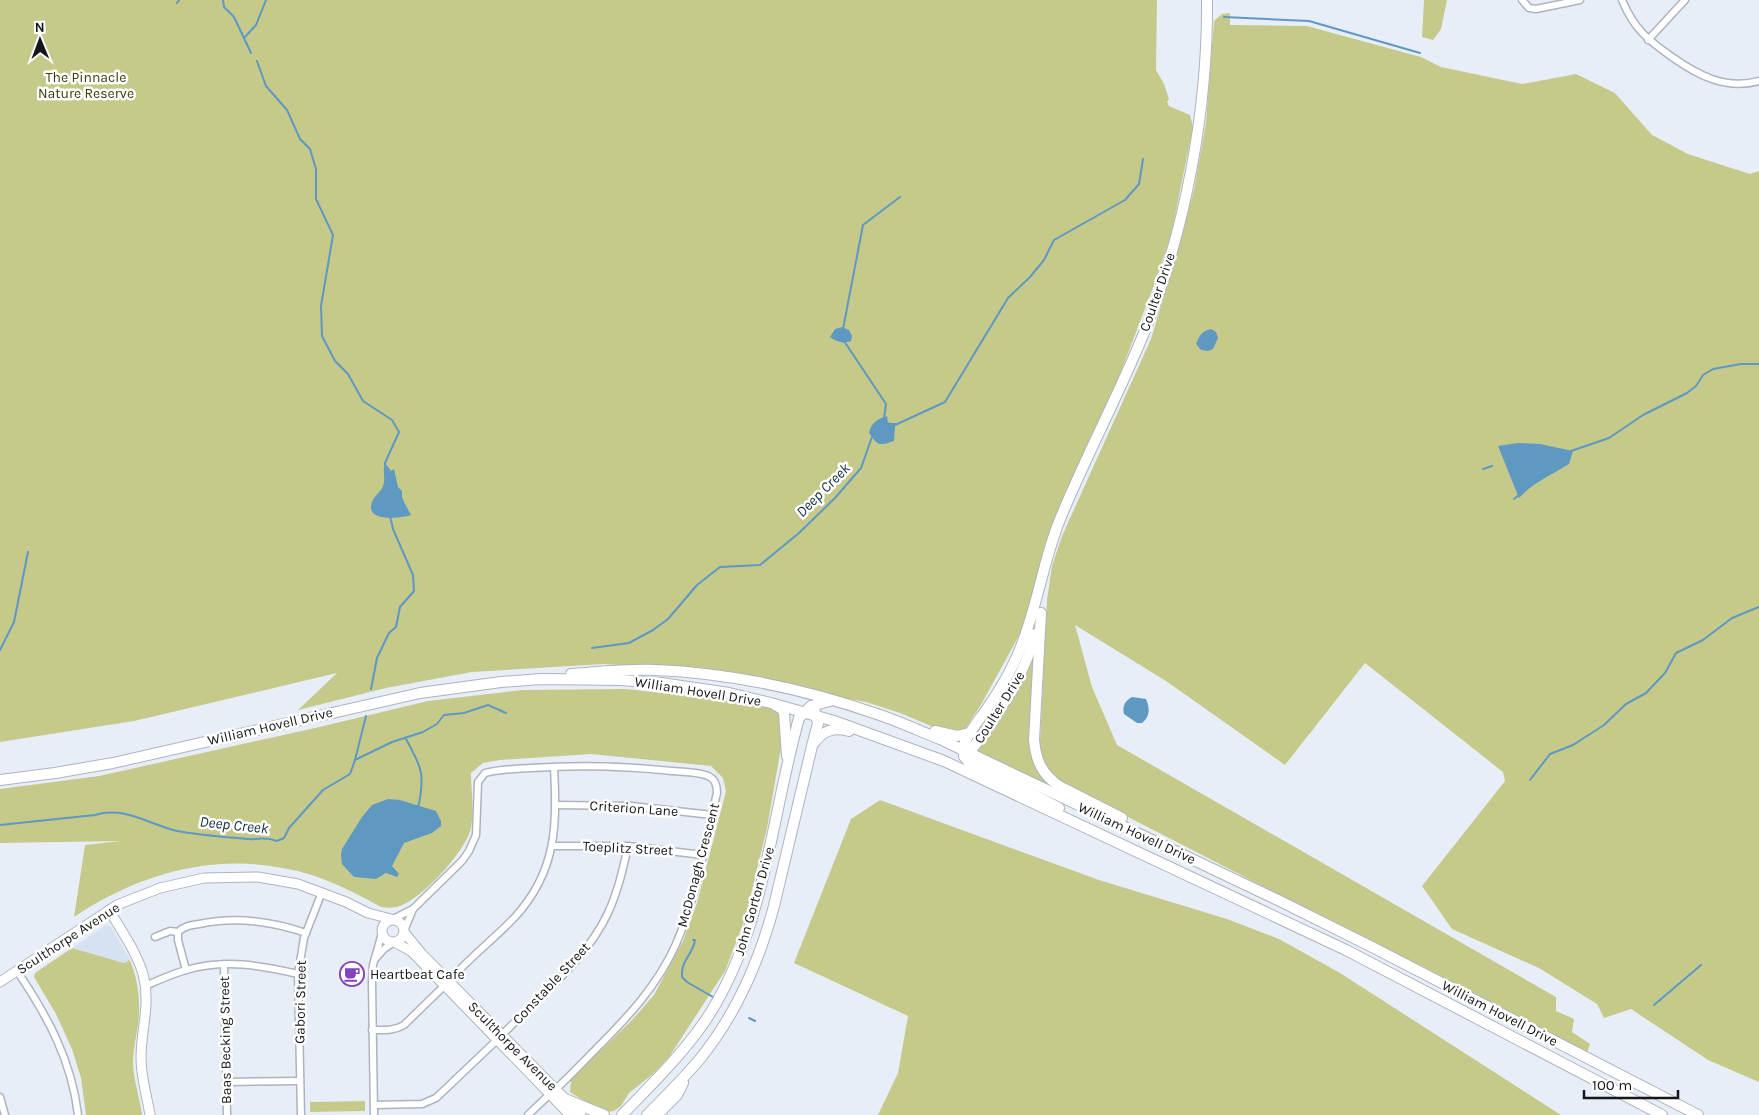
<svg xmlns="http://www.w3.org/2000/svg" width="1759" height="1115" font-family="Karla,sans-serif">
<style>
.built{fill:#d6e1f1}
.green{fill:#c5ca8a}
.water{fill:#5f99c1}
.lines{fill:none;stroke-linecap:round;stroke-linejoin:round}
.stream{stroke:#5f99c1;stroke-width:2}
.street-casing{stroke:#aeb4bd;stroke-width:9}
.secondary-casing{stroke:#aeb4bd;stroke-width:11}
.primary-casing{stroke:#aeb4bd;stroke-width:12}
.street{stroke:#fff;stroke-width:6}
.secondary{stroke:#fff;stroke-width:9}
.primary{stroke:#fff;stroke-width:10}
.labels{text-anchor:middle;stroke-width:5;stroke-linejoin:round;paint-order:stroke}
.park-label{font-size:14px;fill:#3a3c08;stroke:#fff}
.street-label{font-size:14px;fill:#141619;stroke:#fff}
.poi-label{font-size:14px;fill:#141619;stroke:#fff;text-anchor:start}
.water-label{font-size:15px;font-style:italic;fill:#122c3e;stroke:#fff}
</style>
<rect width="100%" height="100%" fill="#e8eef8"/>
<polygon class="built" points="106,925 111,927 130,960 124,963 72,948"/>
<g class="green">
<polygon points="0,0 1157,0 1156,70 1164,84 1169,99 1167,102 1169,106 1190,115 1193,127 1171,235 1153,288 1120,374 1074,474 1045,544 1023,628 982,703 964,731 943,731 900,713 866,702 682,670 604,664 472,672 386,688 298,710 337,673 134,721 0,742"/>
<polygon points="1424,0 1447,0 1441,29 1433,40 1422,37"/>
<polygon points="1230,13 1230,25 1307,26 1421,57 1441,67 1522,84 1576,74 1615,93 1652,135 1688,154 1750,174 1759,171 1759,1082 1708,1060 1631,1009 1604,1018 1597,1004 1539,968 1452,929 1422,886 1505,781 1503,772 1365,663 1285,765 1166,681 1075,625 1092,687 1117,745 1556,997 1556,1011 1574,1019 1572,1032 1590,1044 1587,1053 1062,783 1049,772 1042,759 1040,742 1047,600 1052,566 1062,536 1151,339 1176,256 1194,190 1206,123 1214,21 1222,14"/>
<polygon points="1034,655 1032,737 1049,784 1048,786 977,751 1015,692"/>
<path d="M 626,689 L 716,699 L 771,708 L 778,712 L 781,723 L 782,742 L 767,828 L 745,919 L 725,971 L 669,1057 L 653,1074 L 629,1093 L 621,1106 L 614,1111 L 607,1112 L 596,1109 L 570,1092 L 571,1080 L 633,1019 L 654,995 L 683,941 L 697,903 L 726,791 L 723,778 L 711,766 L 591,754 L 500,760 L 483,763 L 471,773 C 471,792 475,813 470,831 C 464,853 421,899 400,906 C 393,908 388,908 381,907 C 359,895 336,883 312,875 C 227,849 146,869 74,917 L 85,845 L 120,841 L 0,843 L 0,789 L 99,776 L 315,728 L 428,701 L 522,690 Z"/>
<polygon points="880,800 1099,880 1227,919 1279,939 1340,973 1561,1115 878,1115 898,1073 908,1016 794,963 851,819"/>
<path d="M 72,948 L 124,963 L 130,960 C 137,978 140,996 139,1014 C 138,1031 133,1047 133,1065 C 134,1082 140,1098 142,1115 L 86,1115 L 81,1078 L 72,1049 L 56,1014 L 34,977 L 35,973 Z"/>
<polygon points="365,1101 365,1111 310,1112 310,1102"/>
</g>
<g class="water">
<path d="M 842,327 L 849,330 L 852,336 L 851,341 C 843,344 837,342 830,337 L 835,329 Z"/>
<path d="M 1211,329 L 1216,332 L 1218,338 L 1213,349 L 1208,351 L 1201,350 L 1196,344 C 1199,336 1202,331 1211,329 Z"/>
<path d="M 887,416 L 888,422 L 891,423 L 897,423 L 895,426 L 894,441 C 879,446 878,446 869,433 C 871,423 877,419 887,416 Z"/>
<path d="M 1518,443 L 1540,444 L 1573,451 L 1569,464 C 1551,475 1534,482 1519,498 L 1498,446 Z"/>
<path d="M 385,463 L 391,471 L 394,469 L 398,487 L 402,491 L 402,497 L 404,502 L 411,515 C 402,518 364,523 372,502 C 374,496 381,492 383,486 C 386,478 382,472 385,463 Z"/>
<path d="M 1132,697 L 1146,699 C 1150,708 1150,717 1142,723 L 1137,723 L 1124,714 C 1122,706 1125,701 1132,697 Z"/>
<polygon points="388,799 400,800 436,811 441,821 441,826 432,833 404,843 392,866 399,874 397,877 386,873 376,879 354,877 342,864 341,855 342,849 362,817 372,805"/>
</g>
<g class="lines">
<g class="stream">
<polyline points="223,0 224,7 234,17 251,53"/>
<polyline points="177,3 179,0"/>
<polyline points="1224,17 1309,21 1420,53"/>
<polyline points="244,38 256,25 266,0"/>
<polyline points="257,61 266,86 287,110 300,139 310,149 316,169 316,199 333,235 321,306 322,336 335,361 348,374 363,401 392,420 399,432 385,463 385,465"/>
<polyline points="843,329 863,225 900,197"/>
<polyline points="844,341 886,404 884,418"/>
<polyline points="895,425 945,402 1008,298 1030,277 1044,260 1054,240 1125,200 1139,184 1143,159"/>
<polyline points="1571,451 1609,438 1643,415 1687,393 1696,386 1703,375 1713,369 1741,364 1759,364"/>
<polyline points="1483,469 1492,466"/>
<polyline points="1514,499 1519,495"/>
<polyline points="592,648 629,643 653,630 668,619 697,585 720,567 760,565 799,533 835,498 861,468 872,437"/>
<polyline points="0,650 14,622 28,552"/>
<polyline points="371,689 377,658 389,633 396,627 400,607 414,591 413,575 393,529 390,516"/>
<path d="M 406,739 C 421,767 425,772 419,804 L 417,807"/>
<polyline points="355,760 366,716"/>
<polyline points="1530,780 1550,754 1573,745 1604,725 1626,704 1646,693 1665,673 1676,653 1703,640 1732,618 1759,607"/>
<path d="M 0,825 L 95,815 C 125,806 148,824 177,831 C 198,835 225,837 247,839 C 259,840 264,836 277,841 L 284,838 L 289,828 L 323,790 L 350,774 L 355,760 L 392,742 L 423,732 L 437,724 L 444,715 L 464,713 L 488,705 L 506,713"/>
<path d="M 693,940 L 695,940 C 693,954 680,962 682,977 L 687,982 L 713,997"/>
<polyline points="1654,1005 1701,965"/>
<polyline points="749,1018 755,1021"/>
</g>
<defs>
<g id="street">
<polyline points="1522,0 1529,8 1536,9 1580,0"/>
<path d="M 1622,0 C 1634,29 1648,40 1672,57 C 1699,76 1726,90 1759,81"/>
<polyline points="1648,40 1685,0"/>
<polyline points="555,805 632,806 712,815"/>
<polyline points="553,846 628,846 703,855"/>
<path d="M 393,919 L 413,909 L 462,861 L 469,851 L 476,835 L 478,782 L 485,773 C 500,769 516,769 531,768 C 578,765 625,766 672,771 C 682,772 702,772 710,777 C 716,780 717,787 717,793 C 705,843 697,896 676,944 C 658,985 628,1017 596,1049 C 583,1062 570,1076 556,1089"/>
<polyline points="404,931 413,909"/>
<polyline points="155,937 170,931 178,932"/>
<polyline points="375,959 384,949 394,942"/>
<polyline points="224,964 227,1115"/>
<path d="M 186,970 L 178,940 L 178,932 C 184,926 191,925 199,924 C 236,916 271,921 306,933"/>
<path d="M 17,971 C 47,1015 72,1061 78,1115"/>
<path d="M 449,981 C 469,958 494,939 515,917 C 557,871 557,825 554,767"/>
<path d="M 145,986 C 159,980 172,974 186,970 C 224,959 260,965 298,974"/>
<path d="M 372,1030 C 384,1030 394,1031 404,1025 L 444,986"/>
<path d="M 502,1035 C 539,996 585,962 608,913 C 618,891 623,869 628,846"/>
<polyline points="226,1082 300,1081"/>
<polyline points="0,1097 5,1115"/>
<polyline points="374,1105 422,1104 436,1098 497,1040"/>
<polyline points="301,1115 298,974 304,938 322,892"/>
<polyline points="374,1115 372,982 373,965 382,933"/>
<polyline points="528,1115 551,1093"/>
</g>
<g id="secondary">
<path d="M 109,910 C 121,930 136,951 143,974 C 151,1005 141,1028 141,1058 C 141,1078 147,1096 150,1115"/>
<circle cx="393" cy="931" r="11"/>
<polyline points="404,932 422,954 581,1115"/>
<polyline points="394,942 411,951 418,958 570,1115"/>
<polyline points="0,982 117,905 160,888 204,878 258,877 298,884 346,902 368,913 391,919"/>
</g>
<g id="primary">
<path d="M 1041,613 L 1034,740 C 1036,761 1042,774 1059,786 L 1122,818"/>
<path d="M 571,674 C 599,672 627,669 655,670 C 731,673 808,690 880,715 C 900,722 920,731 940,739 L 1282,902 L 1374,948 L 1698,1115"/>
<polyline points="775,705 782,709 784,713 787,756"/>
<polyline points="935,731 957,736 969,733"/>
<path d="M 814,743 C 823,730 834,727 849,731"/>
<path d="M 964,755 C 963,750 963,745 966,740 C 971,729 979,720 986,710 C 998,693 1010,673 1018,654 C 1038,608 1043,557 1063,512 C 1089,450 1121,390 1146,328 C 1186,227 1208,108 1207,0"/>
<path d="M 964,756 C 975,748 981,737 988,727 C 1009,697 1026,669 1035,634"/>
<polyline points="964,756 970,764 1016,785 1059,808"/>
<polyline points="0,780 55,773 113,763 420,693 501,682 541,679 620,680 661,683 729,693 771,703 834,721 944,761 1346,950 1662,1115"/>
<polyline points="565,1099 604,1115"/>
<path d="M 622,1115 C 650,1086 679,1058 703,1024 C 765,934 770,821 799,718 L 811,706 L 830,701"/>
<path d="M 647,1115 C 665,1097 683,1079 699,1060 C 736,1015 759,962 774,906 L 812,746 L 818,723 L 815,712"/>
<polyline points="657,1115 677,1095 683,1083"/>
</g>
</defs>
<use href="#street" class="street-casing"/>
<use href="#secondary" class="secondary-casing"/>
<use href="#primary" class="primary-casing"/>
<use href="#street" class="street"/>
<use href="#secondary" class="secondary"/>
<use href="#primary" class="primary"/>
</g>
<defs>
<symbol id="cafe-ring" viewBox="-11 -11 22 22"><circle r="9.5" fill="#fff" stroke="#8443b7" stroke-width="1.5"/><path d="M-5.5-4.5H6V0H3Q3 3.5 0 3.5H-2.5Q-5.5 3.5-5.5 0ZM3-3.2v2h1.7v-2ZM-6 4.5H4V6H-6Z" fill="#8443b7"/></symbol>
</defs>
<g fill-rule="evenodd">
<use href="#cafe-ring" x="338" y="960" width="28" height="28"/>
</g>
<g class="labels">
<g class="park-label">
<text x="86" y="82">The Pinnacle<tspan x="86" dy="16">Nature Reserve</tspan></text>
</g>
<g class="street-label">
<text transform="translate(1157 292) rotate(-71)" y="5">Coulter Drive</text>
<text transform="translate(698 691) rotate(9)" y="5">William Hovell Drive</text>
<text transform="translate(999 707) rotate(-58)" y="5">Coulter Drive</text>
<text transform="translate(270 726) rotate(-13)" y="5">William Hovell Drive</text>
<text transform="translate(634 808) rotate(4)" y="5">Criterion Lane</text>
<text transform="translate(1137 833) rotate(25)" y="5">William Hovell Drive</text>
<text transform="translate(628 848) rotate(3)" y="5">Toeplitz Street</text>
<text transform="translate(698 865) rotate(-75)" y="5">McDonagh Crescent</text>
<text transform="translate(754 901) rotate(-74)" y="5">John Gorton Drive</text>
<text transform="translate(68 938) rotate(-33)" y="5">Sculthorpe Avenue</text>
<text transform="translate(551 983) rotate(-47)" y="5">Constable Street</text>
<text transform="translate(300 1002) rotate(-89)" y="5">Gabori Street</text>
<text transform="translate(1500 1013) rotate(27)" y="5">William Hovell Drive</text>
<text transform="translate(225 1040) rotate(-91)" y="5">Baas Becking Street</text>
<text transform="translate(513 1046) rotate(45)" y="5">Sculthorpe Avenue</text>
</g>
<g class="poi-label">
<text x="370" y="979">Heartbeat Cafe</text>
</g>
<g class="water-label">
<text transform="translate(823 490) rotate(-45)" y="5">Deep Creek</text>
<text transform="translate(234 825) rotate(6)" y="5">Deep Creek</text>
</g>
</g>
<g transform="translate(40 40) rotate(359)" stroke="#ffffff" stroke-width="4" paint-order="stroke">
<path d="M0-4L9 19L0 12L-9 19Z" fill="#141619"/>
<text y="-8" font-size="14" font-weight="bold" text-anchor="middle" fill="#141619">N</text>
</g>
<path d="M1584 1090v8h94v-8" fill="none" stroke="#141619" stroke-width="2.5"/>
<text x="1592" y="1090" font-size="15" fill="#141619" stroke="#ffffff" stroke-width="4" paint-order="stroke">100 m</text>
</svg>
